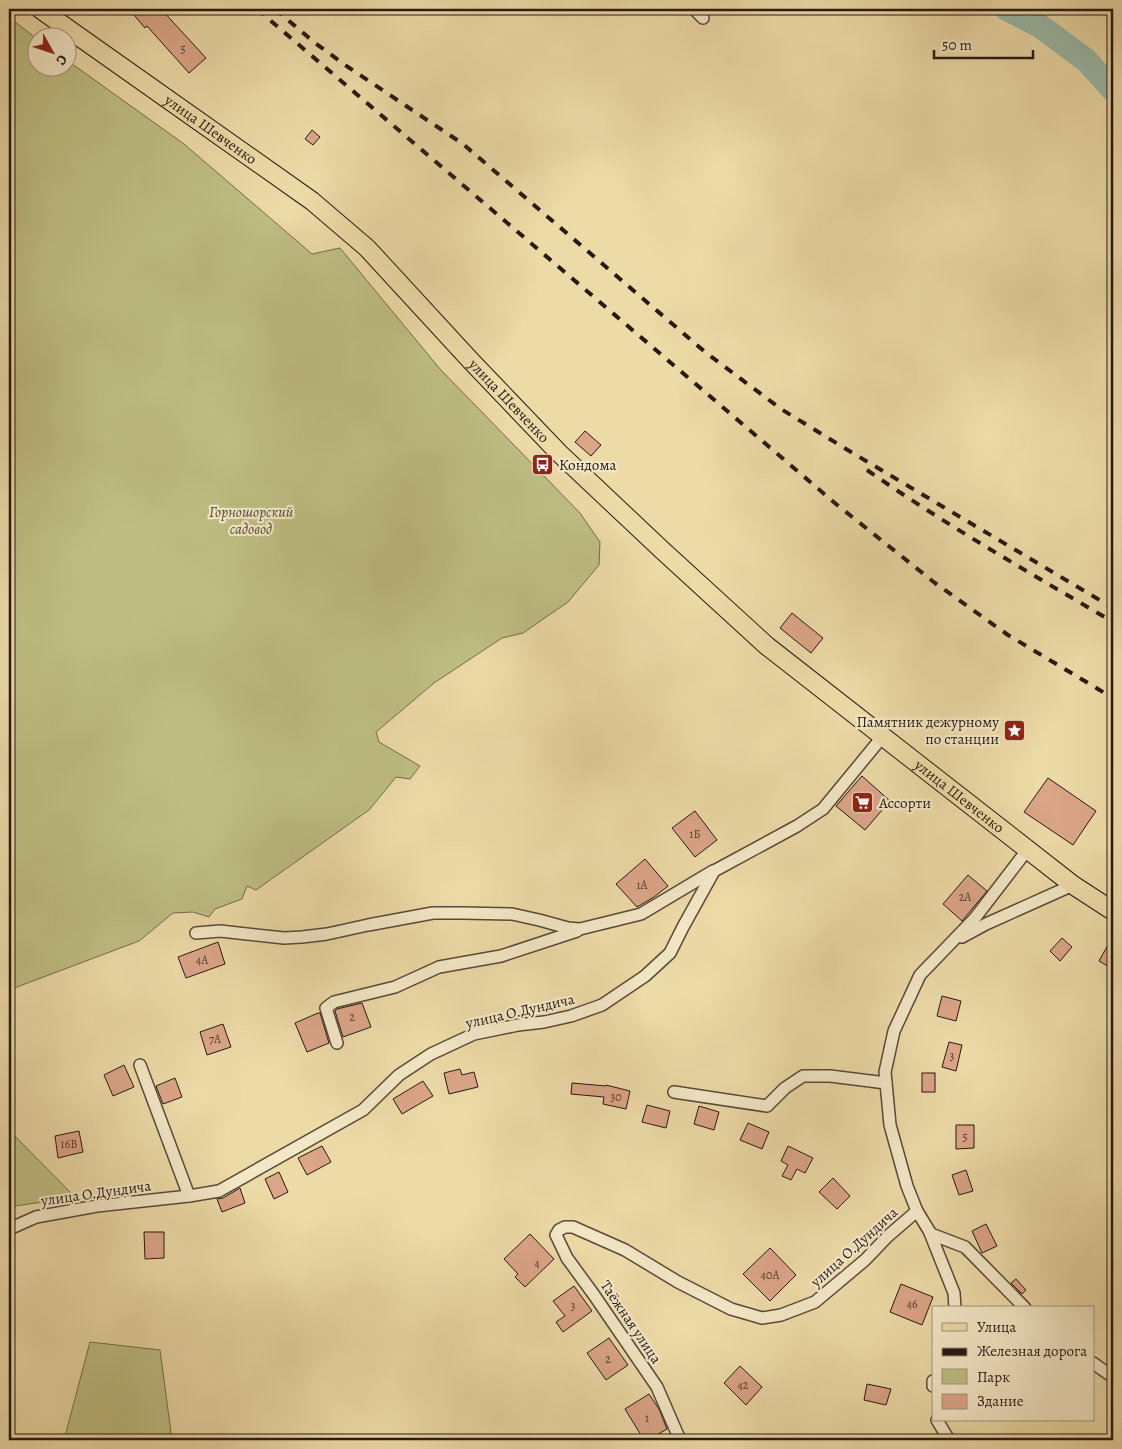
<svg xmlns="http://www.w3.org/2000/svg" width="1122" height="1449" font-family="Alegreya,serif">
<style>
.green{fill:#bebe83;stroke:#726c4b}
.lines{fill:none;stroke-linecap:round;stroke-linejoin:round}
.river{stroke:#99baa9;stroke-width:24}
.building{fill:#dba587;stroke:#261913}
.street-casing{stroke:#584938;stroke-width:14}
.primary-casing{stroke:#261913;stroke-width:20}
.street{stroke:#f3e7c6;stroke-width:11}
.primary{stroke:#ecdaa7;stroke-width:18}
.rail{stroke:#261913;stroke-width:4;stroke-dasharray:9 9;stroke-linecap:butt}
.labels{text-anchor:middle;stroke-width:4.5;stroke-linejoin:round;paint-order:stroke}
.number-label{font-size:12px;fill:#533c30}
.street-label{font-size:15px;fill:#261913;stroke:#f3e7c6}
.poi-label{font-size:15px;fill:#261913;stroke:#f3e7c6;text-anchor:start}
.park-label{font-size:15px;font-style:italic;fill:#544b35;stroke:#f3e7c6}
</style>
<rect width="100%" height="100%" fill="#ecdaa7"/>
<filter id="stains"><feTurbulence type="fractalNoise" baseFrequency=".004" numOctaves="4"/><feColorMatrix values="0 0 0 0 .2 0 0 0 0 .09 0 0 0 0 .02 0 0 0 .5 -.17"/></filter>
<radialGradient id="worn" r=".72"><stop offset=".6" stop-color="#630" stop-opacity="0"/><stop offset="1" stop-color="#630" stop-opacity=".3"/></radialGradient>
<g class="green">
<polygon points="9,17 37,39 38,68 68,68 68,61 184,144 312,254 340,248 440,369 580,513 600,542 599,565 568,602 523,633 502,638 434,683 376,732 379,742 420,766 410,779 396,777 369,810 256,890 247,886 242,899 215,909 209,917 193,912 173,913 139,941 9,990"/>
<polygon points="9,1130 75,1197 9,1207"/>
<polygon points="90,1342 160,1350 172,1440 64,1440"/>
</g>
<g class="lines">
<polyline class="river" points="1007,9 1040,26 1086,60 1113,90"/>
</g>
<g class="building">
<polygon points="129,9 161,9 206,58 189,73 147,26 145,28"/>
<polygon points="312,130 320,137 313,145 305,139"/>
<polygon points="585,431 601,445 591,456 575,442"/>
<polygon points="792,613 823,638 811,653 780,628"/>
<polygon points="862,776 890,801 865,830 836,806"/>
<polygon points="1048,778 1096,811 1073,845 1024,812"/>
<polygon points="695,811 717,840 695,857 672,828"/>
<polygon points="645,859 668,886 654,897 637,907 616,884"/>
<polygon points="968,875 987,891 962,921 943,904"/>
<polygon points="1113,936 1113,969 1099,961"/>
<polygon points="1062,938 1072,947 1060,961 1050,951"/>
<polygon points="218,942 225,964 186,978 178,957"/>
<polygon points="942,996 961,1001 956,1021 937,1016"/>
<polygon points="362,1003 371,1027 343,1037 335,1011 337,1009"/>
<polygon points="318,1013 320,1013 329,1043 307,1052 295,1023"/>
<polygon points="223,1024 231,1047 207,1055 200,1032"/>
<polygon points="949,1042 962,1045 956,1071 942,1067"/>
<polygon points="124,1065 134,1087 113,1096 104,1075"/>
<polygon points="460,1069 462,1075 474,1072 478,1087 449,1094 444,1073"/>
<rect x="922" y="1073" width="13" height="19"/>
<polygon points="175,1078 182,1097 163,1104 156,1086"/>
<polygon points="423,1081 433,1096 402,1114 393,1099"/>
<polygon points="572,1083 606,1086 606,1085 630,1091 626,1109 603,1104 604,1097 571,1094"/>
<polygon points="647,1105 670,1111 666,1128 642,1122"/>
<polygon points="699,1106 719,1112 714,1130 694,1124"/>
<polygon points="748,1123 769,1132 762,1149 740,1140"/>
<polygon points="956,1125 974,1125 974,1148 956,1149"/>
<polygon points="79,1131 83,1152 58,1158 55,1136"/>
<polygon points="322,1146 331,1162 307,1175 298,1158"/>
<polygon points="788,1146 813,1158 805,1173 797,1169 791,1180 782,1176 788,1165 781,1161"/>
<polygon points="966,1170 973,1191 959,1195 952,1175"/>
<polygon points="279,1172 288,1192 274,1199 265,1179"/>
<polygon points="833,1178 850,1196 837,1209 819,1192"/>
<polygon points="240,1188 245,1203 222,1212 217,1199 223,1198"/>
<polygon points="986,1224 997,1246 982,1253 972,1231"/>
<polygon points="144,1232 164,1232 164,1258 145,1259"/>
<polygon points="530,1234 554,1259 525,1287 515,1277 518,1274 504,1259"/>
<polygon points="770,1248 796,1275 770,1301 743,1274"/>
<polygon points="1016,1279 1026,1290 1022,1294 1011,1283"/>
<polygon points="901,1284 933,1297 922,1325 890,1312"/>
<polygon points="574,1286 592,1311 563,1332 556,1322 565,1316 553,1301"/>
<polygon points="609,1338 628,1365 606,1380 587,1353"/>
<polygon points="740,1366 762,1387 746,1405 724,1383"/>
<polygon points="867,1384 891,1389 886,1405 864,1400"/>
<polygon points="649,1394 659,1409 667,1429 648,1440 644,1440 625,1409"/>
</g>
<g class="lines">
<defs>
<g id="street">
<polyline points="694,9 703,18"/>
<polyline points="196,933 220,931 284,938 302,937 327,934 368,925 433,913 462,913 512,914 539,920 568,928 580,929 641,914 713,871"/>
<polyline points="962,937 986,924 1073,885"/>
<polyline points="337,1043 326,1008 334,1002 395,987 439,967 501,956 577,931"/>
<polyline points="140,1065 189,1196"/>
<polyline points="674,1092 767,1106 785,1088 803,1076 830,1076 886,1083"/>
<polyline points="9,1229 36,1217 97,1206 189,1196 219,1191 363,1110 399,1075 431,1054 474,1034 518,1025 544,1022 571,1016 602,1005 645,976 670,953 683,927 714,871 797,826 823,809 883,736"/>
<polyline points="930,1233 954,1293 955,1308"/>
<polyline points="1025,1308 965,1247 931,1234 917,1211 907,1186 890,1125 885,1072 894,1031 920,975 975,918 1028,849"/>
<polyline points="1093,1363 1113,1377"/>
<polyline points="933,1381 933,1386"/>
<polyline points="937,1420 949,1440"/>
<polyline points="680,1440 657,1387 594,1295 567,1258 556,1235 559,1230 565,1227 573,1227 625,1250 678,1282 731,1309 762,1318 781,1315 815,1302 865,1260 888,1236 917,1211"/>
</g>
<g id="primary">
<path id="s1" d="M 40,9 L 312,201 L 367,248 L 471,361 L 559,453 L 662,550 L 767,646 L 1073,885 L 1113,911"/>
</g>
</defs>
<use href="#street" class="street-casing"/>
<use href="#primary" class="primary-casing"/>
<use href="#street" class="street"/>
<use href="#primary" class="primary"/>
<g class="rail">
<polyline points="257,9 836,504 935,583 1008,635 1113,698"/>
<polyline points="275,9 315,43 348,67 463,144 705,352 781,409 846,449 1113,608"/>
<path d="M 867,470 C 946,525 1030,573 1113,622"/>
</g>
</g>
<defs>
<symbol id="bus-square" viewBox="-11 -11 22 22"><rect x="-9" y="-9" width="18" height="18" rx="4" fill="#8f2418" stroke="#f3e7c6"/><path d="M-5-6H5V4H4V6H2V4H-2V6H-4V4H-5ZM-3.5-4V0h7V-4ZM-3.5 1.2v1.5H-2V1.2ZM2 1.2v1.5H3.5V1.2Z" fill="#fff"/></symbol>
<symbol id="sight-square" viewBox="-11 -11 22 22"><rect x="-9" y="-9" width="18" height="18" rx="4" fill="#8f2418" stroke="#f3e7c6"/><path d="M0-6L1.8-2.2L6-1.7L2.9 1.2L3.7 5.4L0 3.3L-3.7 5.4L-2.9 1.2L-6-1.7L-1.8-2.2Z" fill="#fff"/></symbol>
<symbol id="supermarket-square" viewBox="-11 -11 22 22"><rect x="-9" y="-9" width="18" height="18" rx="4" fill="#8f2418" stroke="#f3e7c6"/><path d="M-6-5.5h2.5l.6 2H6L4.5 2H-2.5L-4.4-4H-6ZM-1.5 3.2a1.3 1.3 0 1 0 .1 0ZM3 3.2a1.3 1.3 0 1 0 .1 0Z" fill="#fff"/></symbol>
</defs>
<g fill-rule="evenodd">
<use href="#bus-square" x="530" y="452" width="25" height="25"/>
<use href="#sight-square" x="1002" y="718" width="25" height="25"/>
<use href="#supermarket-square" x="850" y="790" width="25" height="25"/>
</g>
<g class="labels">
<g class="number-label">
<text x="183" y="53">5</text>
<text x="695" y="838">1Б</text>
<text x="642" y="889">1А</text>
<text x="965" y="901">2А</text>
<text x="202" y="964">4А</text>
<text x="352" y="1021">2</text>
<text x="215" y="1043">7А</text>
<text x="952" y="1060">3</text>
<text x="616" y="1101">30</text>
<text x="965" y="1141">5</text>
<text x="69" y="1148">16В</text>
<text x="537" y="1267">4</text>
<text x="770" y="1279">40А</text>
<text x="912" y="1308">46</text>
<text x="573" y="1310">3</text>
<text x="608" y="1363">2</text>
<text x="743" y="1389">42</text>
<text x="647" y="1422">1</text>
</g>
<g class="street-label">
<text dy="5" stroke="none"><textPath href="#s1" startOffset="209">улица Шевченко</textPath></text>
<text dy="5" stroke="none"><textPath href="#s1" startOffset="614">улица Шевченко</textPath></text>
<text dy="5" stroke="none"><textPath href="#s1" startOffset="1214">улица Шевченко</textPath></text>
<text transform="translate(520 1011) rotate(-13)" y="5">улица О.Дундича</text>
<text transform="translate(96 1193) rotate(-8)" y="5">улица О.Дундича</text>
<text transform="translate(854 1247) rotate(-42)" y="5">улица О.Дундича</text>
<text transform="translate(631 1322) rotate(56)" y="5">Таёжная улица</text>
</g>
<g class="poi-label">
<text x="559" y="470">Кондома</text>
<text x="999" y="727" text-anchor="end">Памятник дежурному<tspan x="999" dy="17">по станции</tspan></text>
<text x="879" y="808">Ассорти</text>
</g>
<g class="park-label">
<text x="251" y="517">Горношорский<tspan x="251" dy="17">садовод</tspan></text>
</g>
</g>
<rect width="1122" height="1449" fill="none" stroke="#ecdaa7" stroke-width="30"/>
<rect x="10" y="10" width="1102" height="1429" fill="none" stroke="#261913" stroke-width="2.5"/>
<rect x="15" y="15" width="1092" height="1419" fill="none" stroke="#261913"/>
<rect x="932" y="1306" width="162" height="115" fill="#f3e7c6" stroke="#a1957e"/>
<rect x="942" y="1323" width="25" height="8" fill="#ecdaa7" stroke="#a1957e"/>
<text x="977" y="1332" font-size="15" fill="#261913">Улица</text>
<rect x="942" y="1348" width="25" height="8" fill="#261913" stroke="#a1957e"/>
<text x="977" y="1356" font-size="15" fill="#261913">Железная дорога</text>
<rect x="942" y="1369" width="25" height="15" fill="#bebe83" stroke="#a1957e"/>
<text x="977" y="1382" font-size="15" fill="#261913">Парк</text>
<rect x="942" y="1394" width="25" height="15" fill="#dba587" stroke="#a1957e"/>
<text x="977" y="1406" font-size="15" fill="#261913">Здание</text>
<g transform="translate(52 52) rotate(130)"><circle r="24" fill="#f3e7c6" stroke="#a1957e"/>
<path d="M0-4L9 19L0 12L-9 19Z" fill="#8f2418"/>
<text y="-8" font-size="14" font-weight="bold" text-anchor="middle" fill="#261913">С</text>
</g>
<path d="M934 50v8h99v-8" fill="none" stroke="#261913" stroke-width="2.5"/>
<text x="942" y="50" font-size="15" fill="#261913" stroke="#f3e7c6" stroke-width="4" paint-order="stroke">50 m</text>
<rect width="100%" height="100%" filter="url(#stains)"/>
<rect width="100%" height="100%" fill="url(#worn)"/>
</svg>
